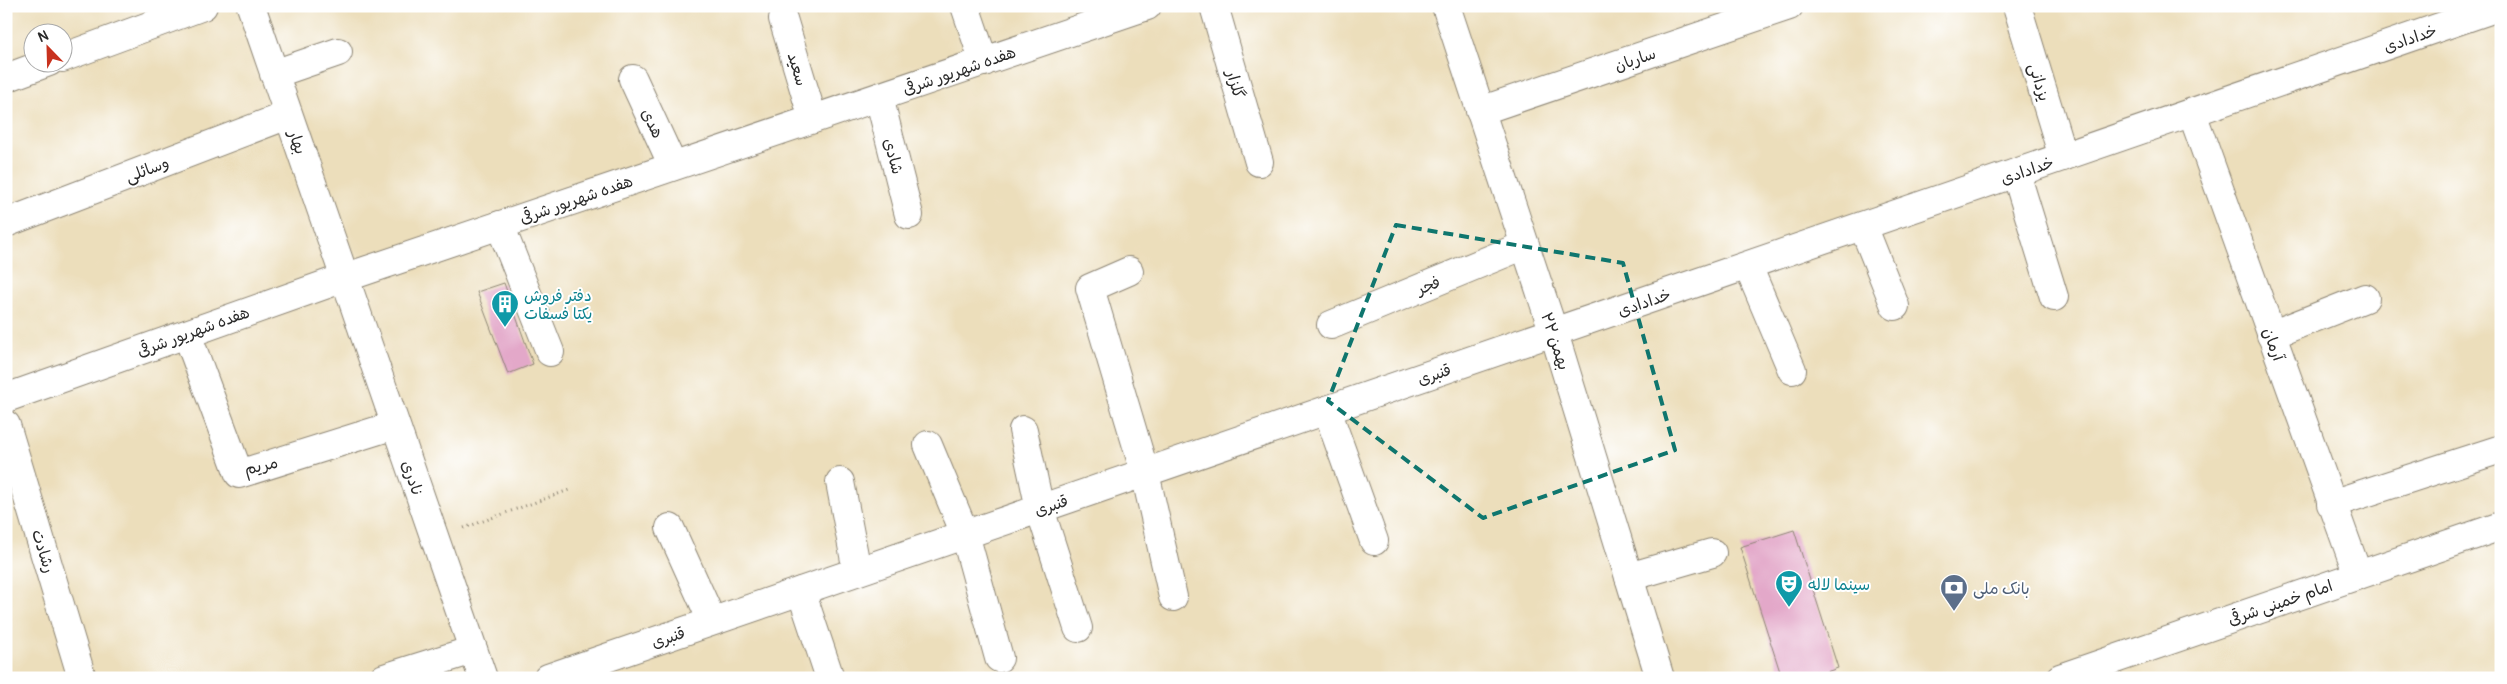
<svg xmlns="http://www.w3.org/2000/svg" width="2507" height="684" font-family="Pangolin,'Playpen Sans Arabic',sans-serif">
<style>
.building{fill:#e3a8c9}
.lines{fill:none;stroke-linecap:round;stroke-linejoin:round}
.minor-casing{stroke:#8c8473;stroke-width:30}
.major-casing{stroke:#8c8473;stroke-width:30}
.path{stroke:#8c8473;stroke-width:3;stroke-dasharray:1 4;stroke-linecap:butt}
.minor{stroke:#fff;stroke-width:28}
.major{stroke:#fff;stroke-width:28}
.marked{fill:none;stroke:#0f766e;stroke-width:4;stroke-dasharray:10 6;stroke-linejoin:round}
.labels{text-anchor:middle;stroke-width:4;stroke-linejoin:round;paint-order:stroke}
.street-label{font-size:16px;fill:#2b2b2b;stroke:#fff}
.culture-label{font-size:16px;fill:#0d838f;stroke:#fff;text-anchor:start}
.service-label{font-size:16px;fill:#4e5e75;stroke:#fff;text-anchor:start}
</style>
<rect width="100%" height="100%" fill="#fff"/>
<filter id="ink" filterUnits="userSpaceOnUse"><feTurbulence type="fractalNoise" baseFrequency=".02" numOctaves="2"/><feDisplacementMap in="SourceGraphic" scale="10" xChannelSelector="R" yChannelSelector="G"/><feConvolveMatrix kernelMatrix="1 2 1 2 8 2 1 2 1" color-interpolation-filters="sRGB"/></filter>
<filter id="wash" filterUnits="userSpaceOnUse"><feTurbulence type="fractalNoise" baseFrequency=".0096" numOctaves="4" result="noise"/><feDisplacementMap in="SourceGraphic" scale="20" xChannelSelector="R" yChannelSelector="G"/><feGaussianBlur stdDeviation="1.12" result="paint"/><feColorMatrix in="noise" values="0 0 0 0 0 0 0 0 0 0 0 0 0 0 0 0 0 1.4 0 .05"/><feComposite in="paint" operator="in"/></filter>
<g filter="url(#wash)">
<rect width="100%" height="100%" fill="#ecdebb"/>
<g id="blocks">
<g class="building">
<polygon points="504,283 533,364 508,374 477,292"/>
<polygon points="1794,530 1838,668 1809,678 1782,678 1740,547"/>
</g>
</g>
</g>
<g filter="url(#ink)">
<use href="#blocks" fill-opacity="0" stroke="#8c8473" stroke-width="1"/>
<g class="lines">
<defs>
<g id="minor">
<polyline points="251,6 483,678"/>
<polyline points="965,6 984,62"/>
<polyline points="1214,6 1259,162"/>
<polyline points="1446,6 1554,333 1660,678"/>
<polyline points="2017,6 2063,157"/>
<polyline points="783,19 813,119"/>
<polyline points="62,58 203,6"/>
<polyline points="274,74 338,52"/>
<polyline points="6,78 49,62"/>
<polyline points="633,79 673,166"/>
<polyline points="879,97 909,215"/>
<polyline points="1480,111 1789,6"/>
<polyline points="2192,113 2358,575"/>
<polyline points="2016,173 2054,297"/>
<polyline points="6,223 288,115"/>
<polyline points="500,225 550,352"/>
<polyline points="1863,226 1895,306"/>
<polyline points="1748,266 1792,370"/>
<polyline points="1129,271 1090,288 1145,473 1173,597"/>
<polyline points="1331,325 1525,245"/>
<polyline points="187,334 239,474 395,425"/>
<polyline points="2271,335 2365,298"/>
<polyline points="6,398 344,278 1147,6"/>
<polyline points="1327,410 1374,541"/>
<polyline points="6,425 82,678"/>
<polyline points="1023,430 1040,509 1078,628"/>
<polyline points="928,445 965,534 999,658"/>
<polyline points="840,482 857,571"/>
<polyline points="2331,504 2501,449"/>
<polyline points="670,528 712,621"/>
<polyline points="1629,577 1712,553"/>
<polyline points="801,591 830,678"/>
<polyline points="384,678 473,650"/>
<polyline points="548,678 2501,6"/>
</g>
<polyline id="major" points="2060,678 2501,526"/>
</defs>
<use href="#minor" class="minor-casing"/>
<use href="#major" class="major-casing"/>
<polyline class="path" points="464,528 569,490"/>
<use href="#minor" class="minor"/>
<use href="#major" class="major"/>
</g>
</g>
<path class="marked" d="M 1396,225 L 1623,263 L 1675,450 L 1483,518 L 1328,401 Z"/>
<defs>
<symbol id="building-pin" viewBox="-11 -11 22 30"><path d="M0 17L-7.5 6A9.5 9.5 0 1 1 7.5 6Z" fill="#0f9aa8" stroke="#fff"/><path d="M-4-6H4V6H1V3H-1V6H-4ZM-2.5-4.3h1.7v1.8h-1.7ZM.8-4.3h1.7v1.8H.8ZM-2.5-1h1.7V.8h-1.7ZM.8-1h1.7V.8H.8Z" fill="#fff"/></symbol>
<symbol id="theatre-pin" viewBox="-11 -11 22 30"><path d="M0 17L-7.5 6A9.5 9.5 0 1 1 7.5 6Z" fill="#0f9aa8" stroke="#fff"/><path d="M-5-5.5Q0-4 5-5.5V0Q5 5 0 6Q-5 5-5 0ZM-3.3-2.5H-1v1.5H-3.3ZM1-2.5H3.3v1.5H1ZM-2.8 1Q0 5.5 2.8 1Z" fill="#fff"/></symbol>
<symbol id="bank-pin" viewBox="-11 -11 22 30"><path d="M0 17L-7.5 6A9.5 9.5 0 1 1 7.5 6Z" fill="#5c6f8a" stroke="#fff"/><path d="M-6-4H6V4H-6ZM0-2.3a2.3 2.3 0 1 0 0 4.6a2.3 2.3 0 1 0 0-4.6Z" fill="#fff"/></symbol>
</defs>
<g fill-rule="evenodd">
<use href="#building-pin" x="489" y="288" width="32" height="43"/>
<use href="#theatre-pin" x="1773" y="568" width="32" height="43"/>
<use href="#bank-pin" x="1938" y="572" width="32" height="43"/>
</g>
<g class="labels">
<g class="street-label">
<text transform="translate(2410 38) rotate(-19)" y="6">خدادادی</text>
<text transform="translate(1635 59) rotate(-19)" y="6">ساربان</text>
<text transform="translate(798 69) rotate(74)" y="6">سعید</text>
<text transform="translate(959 70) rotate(-19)" y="6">هفده شهریور شرقی</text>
<text transform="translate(2040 82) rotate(73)" y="6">یزدانی</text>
<text transform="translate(1236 84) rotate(74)" y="6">گلزار</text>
<text transform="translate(653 123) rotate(65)" y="6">هدی</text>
<text transform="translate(298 142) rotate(71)" y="6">بهار</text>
<text transform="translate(894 156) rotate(75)" y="6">شادی</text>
<text transform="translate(147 169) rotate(-21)" y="6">وسائلی</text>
<text transform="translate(2027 170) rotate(-19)" y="6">خدادادی</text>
<text transform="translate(576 199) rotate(-19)" y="6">هفده شهریور شرقی</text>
<text transform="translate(1428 285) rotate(-22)" y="6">فجر</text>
<text transform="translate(1644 302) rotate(-19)" y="6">خدادادی</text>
<text transform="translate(193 331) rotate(-20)" y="6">هفده شهریور شرقی</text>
<text transform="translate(1556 341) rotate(72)" y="6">۲۲ بهمن</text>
<text transform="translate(2274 344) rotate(70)" y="6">آرمان</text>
<text transform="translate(1434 374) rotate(-19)" y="6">قنبری</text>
<text transform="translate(261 465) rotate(-13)" y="6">مریم</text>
<text transform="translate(413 478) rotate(71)" y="6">نادری</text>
<text transform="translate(1051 505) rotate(-19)" y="6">قنبری</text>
<text transform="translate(44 551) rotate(73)" y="6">رشادت</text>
<text transform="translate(2280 602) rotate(-19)" y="6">امام خمینی شرقی</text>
<text transform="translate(668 637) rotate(-19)" y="6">قنبری</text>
</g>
<g class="culture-label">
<text x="524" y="301">دفتر فروش<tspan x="524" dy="18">یکتا فسفات</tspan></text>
<text x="1808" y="590">سینما لاله</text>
</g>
<g class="service-label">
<text x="1973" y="594">بانک ملی</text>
</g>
</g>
<rect width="2507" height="684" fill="none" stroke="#fff" stroke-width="25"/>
<g transform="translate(48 48) rotate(337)"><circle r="24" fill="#ffffff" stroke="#aaaaaa"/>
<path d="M0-4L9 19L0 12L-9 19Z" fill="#c8321e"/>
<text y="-8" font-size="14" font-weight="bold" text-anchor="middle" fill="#2b2b2b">N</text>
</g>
</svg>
